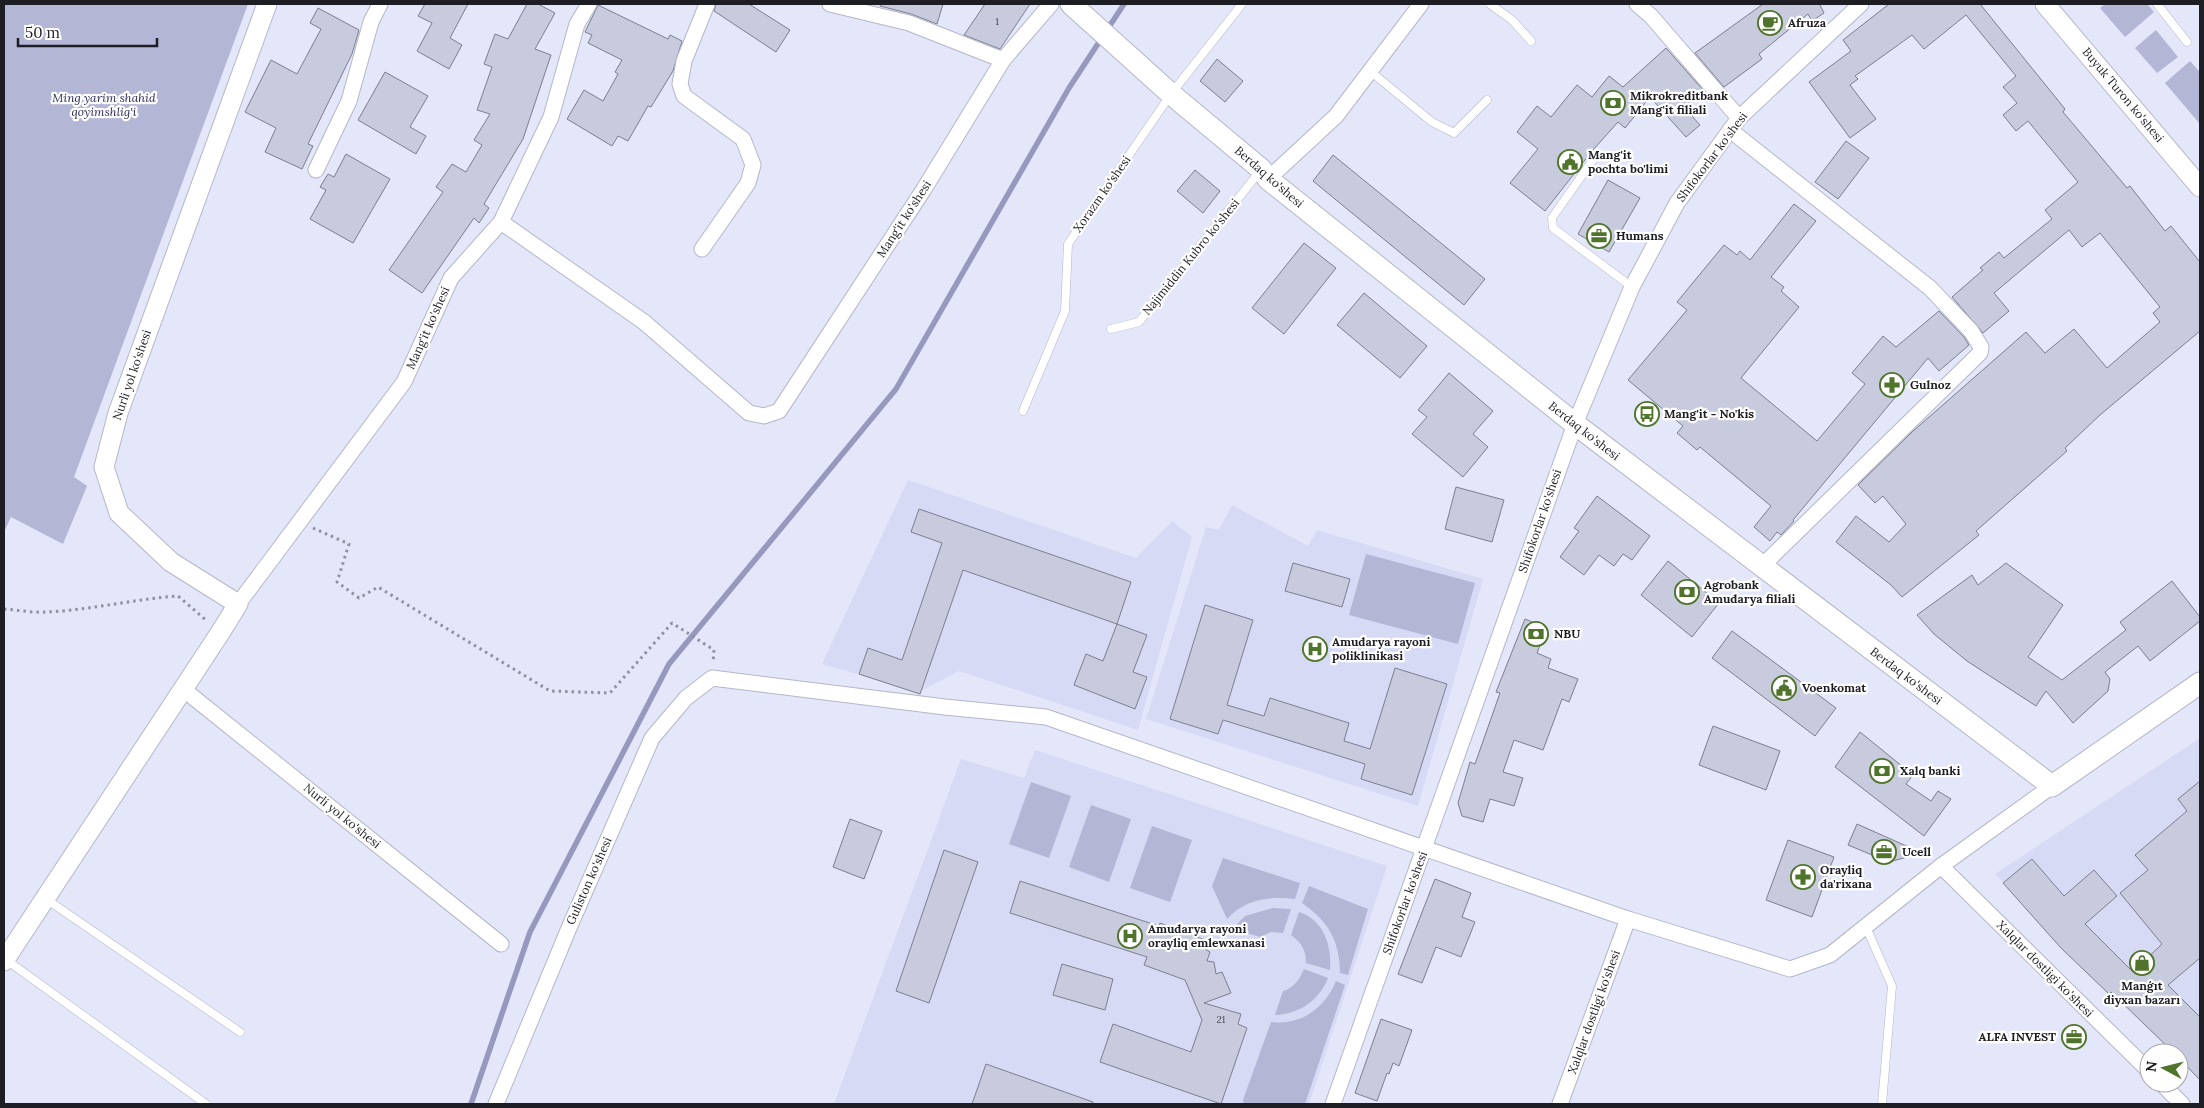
<svg xmlns="http://www.w3.org/2000/svg" width="2204" height="1108" font-family="Lora,serif">
<style>
.built{fill:#d7daf5}
.green{fill:#b3b6d5}
.lines{fill:none;stroke-linecap:round;stroke-linejoin:round}
.stream{stroke:#9699bd;stroke-width:5.5}
.building{fill:#c8cadd;stroke:#7c7e90}
.service-casing{stroke:#b4b6ca;stroke-width:9}
.minor-casing{stroke:#b4b6ca;stroke-width:17}
.tertiary-casing{stroke:#b4b6ca;stroke-width:21}
.secondary-casing{stroke:#b4b6ca;stroke-width:23}
.path{stroke:#8f919f;stroke-width:3;stroke-dasharray:2.5 4;stroke-linecap:butt}
.service{stroke:#fff;stroke-width:8}
.minor{stroke:#fff;stroke-width:15}
.tertiary{stroke:#fff;stroke-width:19}
.secondary{stroke:#fff;stroke-width:21}
.labels{text-anchor:middle;stroke-width:4.5;stroke-linejoin:round;paint-order:stroke}
.number-label{font-size:10px;fill:#484852}
.poi-label{font-size:12px;font-weight:bold;fill:#1d1d24;stroke:#fff;text-anchor:start}
.street-label{font-size:12px;fill:#1d1d24;stroke:#fff}
.park-label{font-size:12px;font-style:italic;fill:#292857;stroke:#fff}
</style>
<rect width="100%" height="100%" fill="#e4e6fa"/>
<g class="built">
<polygon points="908,480 1136,558 1172,521 1192,537 1138,730 959,671 919,692 822,664"/>
<polygon points="1232,505 1308,546 1317,530 1483,579 1418,806 1146,719 1206,527 1219,530"/>
<polygon points="2200,738 2200,1080 2179,1059 2179,1053 2174,1053 1995,874"/>
<polygon points="1035,750 1387,866 1309,1104 834,1104 961,759 1024,778"/>
</g>
<g class="green">
<polygon points="4,4 248,4 74,477 87,486 63,544 11,517 4,532"/>
<polygon points="2105,4 2147,4 2154,12 2125,37 2100,8"/>
<polygon points="2156,30 2178,57 2157,73 2135,48"/>
<polygon points="2190,61 2200,72 2200,124 2165,83"/>
<polygon points="1366,554 1475,583 1458,644 1349,615"/>
<polygon points="1031,782 1071,796 1049,858 1009,844"/>
<polygon points="1091,805 1131,819 1109,882 1069,867"/>
<polygon points="1152,826 1192,840 1170,902 1130,888"/>
<path d="M 1223,858 L 1300,883 L 1295,899 C 1269,896 1245,899 1227,919 L 1212,886 Z"/>
<path d="M 1309,886 L 1368,909 L 1348,975 L 1340,973 C 1340,941 1328,921 1302,903 Z"/>
<polygon points="1273,908 1291,909 1283,933 1271,932 1260,937 1232,929 1245,916"/>
<path d="M 1299,912 C 1324,920 1332,946 1330,970 L 1306,963 C 1306,950 1302,943 1291,935 Z"/>
<path d="M 1304,969 L 1328,978 C 1319,1001 1299,1014 1275,1015 L 1283,991 C 1294,988 1299,980 1304,969 Z"/>
<path d="M 1336,981 L 1345,985 L 1305,1104 L 1244,1104 L 1243,1100 L 1271,1022 C 1301,1026 1325,1008 1336,981 Z"/>
</g>
<g class="lines">
<polyline class="stream" points="471,1104 530,932 669,664 896,389 1069,88 1124,4"/>
</g>
<g class="building">
<polygon points="425,4 468,4 450,38 462,45 449,69 417,51 432,23 418,16"/>
<polygon points="527,4 538,4 555,13 535,49 551,55 523,139 484,204 489,208 479,223 474,218 422,293 389,270 443,192 436,187 452,164 466,172 482,145 474,140 490,114 477,110 492,67 484,64 495,34 508,39"/>
<polygon points="716,4 749,4 790,30 776,52 714,11"/>
<polygon points="881,4 943,4 937,24 911,14 880,6"/>
<polygon points="985,4 1030,4 1000,49 964,35"/>
<polygon points="1763,4 1821,4 1820,5 1824,13 1812,21 1808,14 1759,54 1762,59 1724,87 1695,53"/>
<polygon points="1889,4 1980,4 2065,109 2063,112 2127,188 2130,186 2165,231 2171,226 2200,262 2200,331 2100,415 2065,448 2067,451 1976,531 1979,535 1902,597 1891,585 1836,542 1856,516 1889,542 1906,524 1883,496 1875,503 1858,485 1912,432 2026,332 2045,353 2074,329 2107,368 2160,322 2153,313 2160,307 2100,233 2082,247 2069,230 1994,293 2009,311 1983,333 1952,297 1983,270 1980,268 1999,252 2004,258 2052,219 2045,210 2078,182 2028,121 2016,131 2003,115 2017,103 2003,87 2016,76 1966,15 1924,49 1912,35 1855,76 1858,79 1850,85 1876,119 1850,138 1809,82 1851,51 1843,40"/>
<polygon points="598,5 668,39 670,35 682,41 673,71 651,107 648,106 628,141 618,136 612,146 567,119 584,90 603,101 618,74 615,72 622,60 588,43 592,35 585,32"/>
<polygon points="318,8 359,30 352,54 308,144 313,146 302,169 265,152 276,128 245,112 271,60 297,74 321,29 310,23"/>
<polygon points="1666,48 1703,90 1684,107 1700,125 1686,137 1650,97 1625,128 1618,122 1592,151 1545,211 1510,183 1538,149 1517,132 1537,106 1551,117 1577,85 1592,97 1609,76 1623,87"/>
<polygon points="1217,59 1243,81 1225,102 1200,81"/>
<polygon points="385,72 428,96 410,127 426,136 416,154 358,120"/>
<polygon points="1846,141 1869,158 1838,199 1815,182"/>
<polygon points="346,154 390,179 353,243 310,219 326,190 320,187 328,174 334,177"/>
<polygon points="1333,155 1485,279 1464,305 1313,181"/>
<polygon points="1195,170 1220,191 1203,213 1177,191"/>
<polygon points="1608,180 1640,198 1609,252 1578,234"/>
<polygon points="1794,204 1816,221 1771,277 1784,287 1781,291 1799,307 1741,378 1817,441 1865,384 1852,373 1883,336 1896,347 1939,311 1964,337 1969,345 1939,371 1928,358 1793,520 1794,521 1781,535 1777,532 1770,541 1754,527 1771,506 1700,447 1697,450 1677,433 1683,426 1628,380 1687,310 1677,302 1724,245 1737,255 1740,251 1750,260"/>
<polygon points="1304,243 1336,268 1284,334 1252,308"/>
<polygon points="1364,293 1427,346 1400,378 1337,325"/>
<polygon points="1449,373 1493,411 1473,434 1488,447 1463,477 1412,434 1427,417 1418,410"/>
<polygon points="1456,487 1504,500 1492,542 1445,529"/>
<polygon points="1597,496 1650,536 1632,560 1623,554 1614,566 1599,555 1584,575 1560,557 1579,531 1574,528"/>
<polygon points="919,509 1131,582 1117,624 963,570 920,694 859,674 868,648 902,660 942,543 911,532"/>
<polygon points="1668,561 1719,603 1692,637 1641,595"/>
<polygon points="1293,563 1350,579 1342,607 1285,591"/>
<polygon points="2006,563 2063,605 2028,657 2062,680 2126,630 2120,622 2172,581 2200,617 2200,621 2150,661 2138,646 2105,672 2110,679 2108,691 2073,723 2046,691 2036,706 1967,661 1934,634 1917,615 1972,575 1978,585"/>
<polygon points="1205,605 1253,620 1227,705 1264,716 1270,698 1349,723 1344,741 1370,749 1395,668 1447,684 1412,795 1361,779 1365,764 1223,720 1218,734 1170,719"/>
<polygon points="1525,619 1547,628 1537,653 1551,659 1548,668 1578,679 1569,702 1562,699 1543,750 1514,740 1503,772 1523,778 1514,806 1490,799 1483,822 1462,816 1458,803 1470,762 1475,764 1500,693 1496,692"/>
<polygon points="1117,624 1147,635 1133,672 1147,677 1135,709 1074,685 1086,654 1103,661"/>
<polygon points="1732,631 1836,708 1815,736 1712,658"/>
<polygon points="1713,726 1780,751 1766,790 1699,765"/>
<polygon points="1860,732 1913,775 1906,784 1931,801 1938,791 1951,799 1924,836 1835,767"/>
<polygon points="2200,781 2200,958 2168,985 2200,1017 2200,1080 2179,1058 2179,1053 2174,1053 2111,992 2109,994 2061,948 2003,883 2032,859 2064,896 2094,870 2117,896 2085,924 2133,972 2162,944 2120,893 2148,870 2135,855 2187,811 2178,799"/>
<polygon points="850,819 882,831 864,879 833,867"/>
<polygon points="1857,824 1922,853 1889,862 1848,845"/>
<polygon points="1788,840 1834,857 1812,917 1766,900"/>
<polygon points="944,850 978,862 929,1003 896,991"/>
<polygon points="1435,879 1471,893 1462,917 1475,922 1461,957 1436,947 1422,983 1398,974"/>
<polygon points="1020,881 1159,926 1160,923 1208,941 1205,949 1210,952 1207,961 1214,962 1216,974 1222,972 1231,993 1204,1003 1241,1014 1238,1024 1247,1028 1221,1104 1100,1062 1113,1024 1191,1052 1202,1020 1185,980 1144,965 1147,957 1010,913"/>
<polygon points="1062,964 1113,979 1105,1010 1053,995"/>
<polygon points="1381,1019 1412,1030 1399,1066 1393,1063 1389,1074 1387,1073 1377,1101 1355,1093"/>
<polygon points="986,1064 1093,1102 1093,1104 972,1104"/>
</g>
<g class="lines">
<defs>
<g id="service">
<polyline points="1490,4 1512,20 1531,41"/>
<polyline points="2157,4 2187,42"/>
<polyline points="1370,71 1432,122 1454,133 1487,100"/>
<polyline points="1597,154 1552,218 1553,228 1632,287"/>
<polyline points="1111,329 1139,322 1261,170"/>
<polyline points="1023,411 1065,311 1068,244 1171,94 1242,4"/>
<polyline points="46,899 240,1032"/>
<polyline points="1866,927 1892,986 1882,1104"/>
<polyline points="5,959 206,1104"/>
</g>
<g id="minor">
<polyline points="830,4 909,23 1003,60"/>
<polyline points="1637,4 1651,16 1739,118"/>
<polyline points="1730,130 1930,288 1971,331 1981,347 1980,353 1761,567"/>
<polyline points="316,170 349,101 371,22 380,4"/>
<polyline points="1268,179 1336,116 1421,4"/>
<polyline points="501,222 644,322 749,413 764,416 779,411 924,189 1003,60 1051,4"/>
<polyline points="702,249 748,183 753,165 743,139 684,96 680,84 684,61 707,4"/>
<polyline points="238,604 404,382 451,278 501,222 551,117 577,24 589,4"/>
<polyline points="183,689 501,944"/>
<polyline points="1941,866 2149,1071"/>
<polyline points="2161,1083 2182,1104"/>
<polyline points="496,1104 569,928 652,738 686,698 712,678 945,707 1046,717 1628,919 1790,969 1830,955 1941,866 2052,786"/>
<polyline points="1333,1104 1575,424 1632,287 1677,203 1739,118 1861,4"/>
<polyline points="1560,1104 1628,919"/>
</g>
<g id="tertiary">
<polyline points="2045,4 2200,187"/>
<polyline points="4,961 220,633 238,604 171,562 119,513 104,467 118,413 267,4"/>
</g>
<polyline id="secondary" points="1071,4 1171,94 1261,169 1268,179 1575,424 2052,786 2200,683"/>
</defs>
<use href="#service" class="service-casing"/>
<use href="#minor" class="minor-casing"/>
<use href="#tertiary" class="tertiary-casing"/>
<use href="#secondary" class="secondary-casing"/>
<g class="path">
<polyline points="313,528 349,544 337,582 359,598 378,587 550,691 610,693 672,623 714,650 713,663"/>
<path d="M 4,609 C 18,610 33,613 46,612 C 91,610 134,599 178,596 L 207,621"/>
</g>
<use href="#service" class="service"/>
<use href="#minor" class="minor"/>
<use href="#tertiary" class="tertiary"/>
<use href="#secondary" class="secondary"/>
</g>
<defs>
<symbol id="cafe-ring" viewBox="-11 -11 22 22"><circle r="9.5" fill="#fff" stroke="#51742c" stroke-width="1.5"/><path d="M-5.5-4.5H6V0H3Q3 3.5 0 3.5H-2.5Q-5.5 3.5-5.5 0ZM3-3.2v2h1.7v-2ZM-6 4.5H4V6H-6Z" fill="#51742c"/></symbol>
<symbol id="bank-ring" viewBox="-11 -11 22 22"><circle r="9.5" fill="#fff" stroke="#51742c" stroke-width="1.5"/><path d="M-6-4H6V4H-6ZM0-2.3a2.3 2.3 0 1 0 0 4.6a2.3 2.3 0 1 0 0-4.6Z" fill="#51742c"/></symbol>
<symbol id="civic-ring" viewBox="-11 -11 22 22"><circle r="9.5" fill="#fff" stroke="#51742c" stroke-width="1.5"/><path d="M-.6-6.5H3V-4.5H.6V-3L4-1V1h2V6H-6V1h2V-1L-.6-3ZM-1.2 2.5V6h2.4V2.5Z" fill="#51742c"/></symbol>
<symbol id="office-ring" viewBox="-11 -11 22 22"><circle r="9.5" fill="#fff" stroke="#51742c" stroke-width="1.5"/><path d="M-6-3h4V-5.5h4V-3h4V5H-6ZM-1-4.5V-3h2v-1.5ZM-6 0V1H6V0Z" fill="#51742c"/></symbol>
<symbol id="pharmacy-ring" viewBox="-11 -11 22 22"><circle r="9.5" fill="#fff" stroke="#51742c" stroke-width="1.5"/><path d="M-2-6h4v4h4v4h-4v4h-4v-4h-4v-4h4Z" fill="#51742c"/></symbol>
<symbol id="bus-ring" viewBox="-11 -11 22 22"><circle r="9.5" fill="#fff" stroke="#51742c" stroke-width="1.5"/><path d="M-5-6H5V4H4V6H2V4H-2V6H-4V4H-5ZM-3.5-4V0h7V-4ZM-3.5 1.2v1.5H-2V1.2ZM2 1.2v1.5H3.5V1.2Z" fill="#51742c"/></symbol>
<symbol id="hospital-ring" viewBox="-11 -11 22 22"><circle r="9.5" fill="#fff" stroke="#51742c" stroke-width="1.5"/><path d="M-5-5h3v3.5h4V-5h3V5h-3V1.5h-4V5h-3Z" fill="#51742c"/></symbol>
<symbol id="shop-ring" viewBox="-11 -11 22 22"><circle r="9.5" fill="#fff" stroke="#51742c" stroke-width="1.5"/><path d="M-5-2.5h2.3a2.7 3.5 0 0 1 5.4 0H5L5.5 6h-11ZM-1.5-2.5h3a1.5 2.3 0 0 0-3 0Z" fill="#51742c"/></symbol>
</defs>
<g fill-rule="evenodd">
<use href="#cafe-ring" x="1756" y="9" width="28" height="28"/>
<use href="#bank-ring" x="1599" y="89" width="28" height="28"/>
<use href="#civic-ring" x="1556" y="148" width="28" height="28"/>
<use href="#office-ring" x="1585" y="222" width="28" height="28"/>
<use href="#pharmacy-ring" x="1878" y="371" width="28" height="28"/>
<use href="#bus-ring" x="1633" y="400" width="28" height="28"/>
<use href="#bank-ring" x="1673" y="578" width="28" height="28"/>
<use href="#bank-ring" x="1522" y="620" width="28" height="28"/>
<use href="#hospital-ring" x="1301" y="635" width="28" height="28"/>
<use href="#civic-ring" x="1770" y="674" width="28" height="28"/>
<use href="#bank-ring" x="1868" y="757" width="28" height="28"/>
<use href="#office-ring" x="1870" y="838" width="28" height="28"/>
<use href="#pharmacy-ring" x="1789" y="863" width="28" height="28"/>
<use href="#hospital-ring" x="1116" y="922" width="28" height="28"/>
<use href="#shop-ring" x="2128" y="949" width="28" height="28"/>
<use href="#office-ring" x="2060" y="1023" width="28" height="28"/>
</g>
<g class="labels">
<g class="number-label">
<text x="997" y="25">1</text>
<text x="1221" y="1023">21</text>
</g>
<g class="poi-label">
<text x="1788" y="27">Afruza</text>
<text x="1630" y="100">Mikrokreditbank<tspan x="1630" dy="14">Mang'it filiali</tspan></text>
<text x="1588" y="159">Mang'it<tspan x="1588" dy="14">pochta bo'limi</tspan></text>
<text x="1616" y="240">Humans</text>
<text x="1910" y="389">Gulnoz</text>
<text x="1664" y="418">Mang'it - No'kis</text>
<text x="1704" y="589">Agrobank<tspan x="1704" dy="14">Amudarya filiali</tspan></text>
<text x="1554" y="638">NBU</text>
<text x="1332" y="646">Amudarya rayoni<tspan x="1332" dy="14">poliklinikasi</tspan></text>
<text x="1802" y="692">Voenkomat</text>
<text x="1900" y="775">Xalq banki</text>
<text x="1902" y="856">Ucell</text>
<text x="1820" y="874">Orayliq<tspan x="1820" dy="14">da'rixana</tspan></text>
<text x="1148" y="933">Amudarya rayoni<tspan x="1148" dy="14">orayliq emlewxanasi</tspan></text>
<text x="2142" y="990" text-anchor="middle">Manǵıt<tspan x="2142" dy="14">diyxan bazarı</tspan></text>
<text x="2056" y="1041" text-anchor="end">ALFA INVEST</text>
</g>
<g class="street-label">
<text transform="translate(2123 95) rotate(50)" y="4">Buyuk Turon ko'shesi</text>
<text transform="translate(1712 157) rotate(-53)" y="4">Shifokorlar ko'shesi</text>
<text transform="translate(1269 177) rotate(41)" y="4">Berdaq ko'shesi</text>
<text transform="translate(1102 194) rotate(-55)" y="4">Xorazm ko'shesi</text>
<text transform="translate(904 219) rotate(-57)" y="4">Mang'it ko'shesi</text>
<text transform="translate(1191 257) rotate(-51)" y="4">Najimiddin Kubro ko'shesi</text>
<text transform="translate(428 328) rotate(-66)" y="4">Mang'it ko'shesi</text>
<text transform="translate(132 375) rotate(-71)" y="4">Nurli yol ko'shesi</text>
<text transform="translate(1584 431) rotate(38)" y="4">Berdaq ko'shesi</text>
<text transform="translate(1540 521) rotate(-71)" y="4">Shifokorlar ko'shesi</text>
<text transform="translate(1906 676) rotate(37)" y="4">Berdaq ko'shesi</text>
<text transform="translate(342 816) rotate(39)" y="4">Nurli yol ko'shesi</text>
<text transform="translate(589 881) rotate(-66)" y="4">Guliston ko'shesi</text>
<text transform="translate(1405 903) rotate(-70)" y="4">Shifokorlar ko'shesi</text>
<text transform="translate(2045 969) rotate(45)" y="4">Xalqlar dostligi ko'shesi</text>
<text transform="translate(1594 1012) rotate(-70)" y="4">Xalqlar dostligi ko'shesi</text>
</g>
<g class="park-label">
<text x="104" y="102">Ming yarim shahid<tspan x="104" dy="14">qoyimshlig'i</tspan></text>
</g>
</g>
<rect width="2204" height="1108" fill="none" stroke="#1d1d24" stroke-width="10"/>
<g transform="translate(2164 1068) rotate(277)"><circle r="24" fill="#ffffff" stroke="#a5a5a7"/>
<path d="M0-4L9 19L0 12L-9 19Z" fill="#51742c"/>
<text y="-8" font-size="14" font-weight="bold" text-anchor="middle" fill="#1d1d24">N</text>
</g>
<path d="M18 38v8h139v-8" fill="none" stroke="#1d1d24" stroke-width="2.5"/>
<text x="25" y="38" font-size="15" fill="#1d1d24" stroke="#ffffff" stroke-width="4" paint-order="stroke">50 m</text>
</svg>
